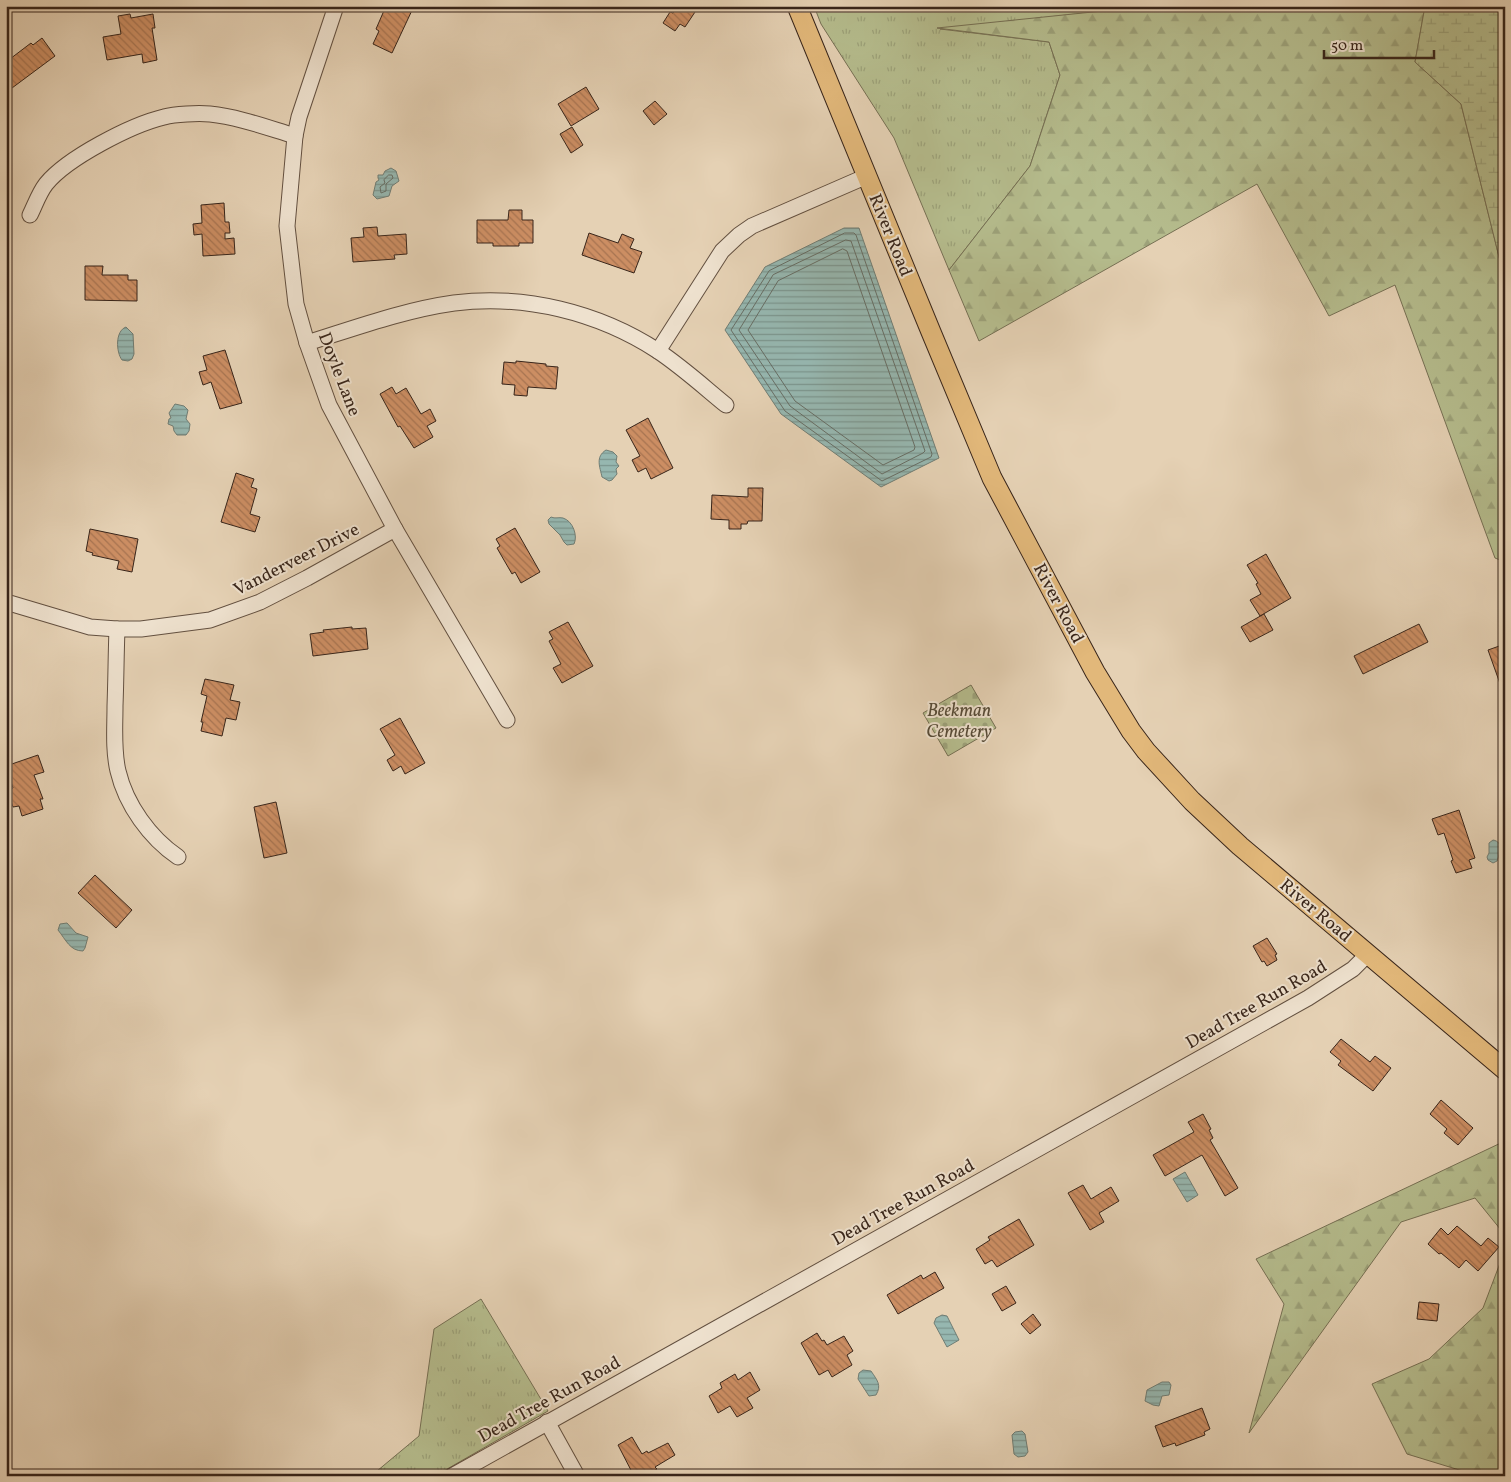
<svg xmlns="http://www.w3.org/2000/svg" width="1511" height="1482" font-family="Vollkorn,serif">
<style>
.grass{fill:url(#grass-tufts);stroke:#767054}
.forest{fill:url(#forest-firs);stroke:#767054}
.wetland{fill:url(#wetland-marsh);stroke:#767054}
.cemetery{fill:url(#cemetery-stones);stroke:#767054}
.water{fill:url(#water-rules);stroke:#707d74}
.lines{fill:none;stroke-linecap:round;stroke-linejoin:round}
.shore{stroke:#676e65;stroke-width:1}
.building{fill:url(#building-back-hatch);stroke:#38251a}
.minor-casing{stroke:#635040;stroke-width:17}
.major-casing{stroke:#38251a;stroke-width:21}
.minor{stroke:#eee1ce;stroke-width:15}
.major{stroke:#e2b87a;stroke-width:19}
.labels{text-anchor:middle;stroke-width:4;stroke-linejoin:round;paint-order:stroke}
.street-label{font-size:18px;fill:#38251a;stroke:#eee1ce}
.park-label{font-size:18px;font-style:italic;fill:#574b37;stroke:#eee1ce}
</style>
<defs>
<pattern id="grass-tufts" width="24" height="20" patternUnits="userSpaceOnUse" patternTransform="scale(1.25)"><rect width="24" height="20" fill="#b5bc8d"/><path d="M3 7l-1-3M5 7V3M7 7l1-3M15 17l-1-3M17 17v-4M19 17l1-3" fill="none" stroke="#9ca179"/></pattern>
<pattern id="forest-firs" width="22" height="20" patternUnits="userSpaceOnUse" patternTransform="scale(1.25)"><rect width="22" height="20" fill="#b5bc8d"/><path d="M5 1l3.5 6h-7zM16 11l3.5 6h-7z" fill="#9ca179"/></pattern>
<pattern id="wetland-marsh" width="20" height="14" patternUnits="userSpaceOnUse" patternTransform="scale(1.25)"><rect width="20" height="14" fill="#b5bc8d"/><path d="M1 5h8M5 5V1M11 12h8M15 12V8" fill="none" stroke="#9ca179"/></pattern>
<pattern id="cemetery-stones" width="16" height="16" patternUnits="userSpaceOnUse" patternTransform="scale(1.25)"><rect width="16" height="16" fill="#b5bc8d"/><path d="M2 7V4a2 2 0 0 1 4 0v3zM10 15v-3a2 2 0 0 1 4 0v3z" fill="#9ca179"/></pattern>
<pattern id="water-rules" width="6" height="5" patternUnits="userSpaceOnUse" patternTransform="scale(1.25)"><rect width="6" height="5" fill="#96b7b0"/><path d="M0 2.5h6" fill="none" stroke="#7b958e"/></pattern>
<pattern id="building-back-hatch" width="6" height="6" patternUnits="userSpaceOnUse" patternTransform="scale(1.25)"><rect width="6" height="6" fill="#cc8e63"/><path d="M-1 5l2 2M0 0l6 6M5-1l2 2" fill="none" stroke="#a77451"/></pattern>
</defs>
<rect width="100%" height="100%" fill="#e5d1b4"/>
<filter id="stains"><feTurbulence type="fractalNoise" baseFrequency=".004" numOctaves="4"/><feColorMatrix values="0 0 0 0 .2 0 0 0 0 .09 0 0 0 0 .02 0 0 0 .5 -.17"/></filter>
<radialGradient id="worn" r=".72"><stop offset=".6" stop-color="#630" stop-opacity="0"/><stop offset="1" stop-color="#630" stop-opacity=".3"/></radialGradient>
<g class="grass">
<polygon points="814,6 1116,6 1112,10 940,29 1049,42 1060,75 1030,166 949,270 894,138 821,24"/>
<polygon points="481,1299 548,1411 435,1476 371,1476 419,1436 434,1329"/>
</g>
<g class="forest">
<polygon points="1116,6 1425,6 1415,62 1461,104 1505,281 1505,562 1495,558 1395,285 1329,316 1257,184 979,341 949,270 1030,166 1060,75 1049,42 937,28 1112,10"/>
<polygon points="1505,1141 1505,1235 1475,1198 1401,1222 1249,1433 1284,1304 1256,1259"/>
<polygon points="1505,1250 1505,1348 1503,1350 1505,1362 1505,1476 1479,1476 1407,1454 1372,1384 1429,1359 1483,1308"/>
</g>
<polygon class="wetland" points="1425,6 1505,6 1505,281 1461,104 1415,62"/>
<polygon class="cemetery" points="971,685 996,728 948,756 923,713"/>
<g class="water">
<polygon points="391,168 396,171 399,181 392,186 389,196 377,199 373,195 376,182 379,180 378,178 378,175 383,175 385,171"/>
<polygon points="844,228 859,228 939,458 881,487 781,414 725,330 765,267"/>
<path d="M 126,327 L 133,334 L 134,354 L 132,359 L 128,361 L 122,360 C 116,352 115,331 126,327 Z"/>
<polygon points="175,404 184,406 188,410 186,419 190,424 189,431 186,435 177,435 174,431 173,426 168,424 169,419 171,418 169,413"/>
<path d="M 606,450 L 613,452 L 617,456 L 616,462 L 619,466 L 616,469 L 617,474 L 612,480 L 609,481 L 602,477 C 600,467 595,457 606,450 Z"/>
<path d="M 551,517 C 555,519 559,517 563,518 C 573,521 578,536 574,544 L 567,545 L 564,542 L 560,535 L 549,524 L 548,520 Z"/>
<path d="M 1493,840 C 1504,842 1500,853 1497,861 L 1493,863 L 1488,860 L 1487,857 L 1489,853 L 1489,843 Z"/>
<path d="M 67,923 L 76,933 L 88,937 L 85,948 L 83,951 C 70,951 66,940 58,930 L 60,924 Z"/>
<polygon points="1185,1172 1198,1195 1187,1202 1173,1179"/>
<polygon points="942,1315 947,1316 959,1340 947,1347 934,1323 936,1318"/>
<path d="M 863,1370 L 871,1371 C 877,1380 882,1385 876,1395 L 869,1396 L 858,1379 L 859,1373 Z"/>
<polygon points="1162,1382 1169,1382 1171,1385 1169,1395 1162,1396 1159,1406 1153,1405 1145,1401 1147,1390"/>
<polygon points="1022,1431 1025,1434 1028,1452 1025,1456 1018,1457 1014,1454 1012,1435 1015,1432"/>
</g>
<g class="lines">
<g class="shore">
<polygon points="389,175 392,175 393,178 386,184 386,191 381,193 380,187 385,183 384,180"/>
<polygon points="845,233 854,233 856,235 932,454 931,457 882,481 785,411 731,330 769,271"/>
<polygon points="846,240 851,241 925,451 923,453 882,474 790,406 739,330 773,275"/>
<polygon points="843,249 847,251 915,447 914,450 883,465 795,401 748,330 778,281"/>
</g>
</g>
<g class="building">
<polygon points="386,6 414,6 392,53 373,44 379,31 376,29"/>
<polygon points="677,6 699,6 685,27 680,24 675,31 663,23 670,12 673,13"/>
<polygon points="130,14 131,18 153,14 155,28 152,28 157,60 143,63 142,54 107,60 103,37 121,34 118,16"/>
<polygon points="42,38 55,56 12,88 6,81 6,62 31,43 33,45"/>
<polygon points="586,87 599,109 571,126 558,104"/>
<polygon points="655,101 667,114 654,125 643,111"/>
<polygon points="572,127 583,145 571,153 560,134"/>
<polygon points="224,203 225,222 229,222 230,233 225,233 225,239 234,238 235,254 203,256 202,234 194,235 193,224 202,223 201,205"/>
<polygon points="509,210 522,210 522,220 533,220 533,243 519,243 519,246 493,246 493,243 477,243 477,220 508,220"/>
<polygon points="377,227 378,236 406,234 407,254 394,255 395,259 353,262 351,238 364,237 363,228"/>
<polygon points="589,233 618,243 622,234 634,239 630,248 642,252 634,273 582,255"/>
<polygon points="85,266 103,266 102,275 128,275 128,280 137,280 137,301 85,300"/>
<polygon points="225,350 242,403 220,409 211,382 203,385 199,372 207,370 203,356"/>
<polygon points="516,361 546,364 546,366 558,367 556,389 528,387 527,396 514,395 515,385 502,384 504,362 516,363"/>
<polygon points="392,387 396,394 406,388 421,414 430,409 436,421 427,426 433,437 414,448 400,426 398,427 380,394"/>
<polygon points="648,418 673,468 651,479 646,468 638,472 632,460 640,456 626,430"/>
<polygon points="236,473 254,479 251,487 257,489 250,514 260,517 255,532 221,522"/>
<polygon points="748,488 763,488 762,521 748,521 747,524 741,524 741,529 729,529 729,520 711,519 712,495 748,497"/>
<polygon points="515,528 540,572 521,583 515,572 512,574 497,548 500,546 496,539"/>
<polygon points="90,529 138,539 132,572 117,569 119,561 92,555 93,553 86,551"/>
<polygon points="1266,554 1291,598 1260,616 1250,600 1261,594 1256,584 1258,583 1247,565"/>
<polygon points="1264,614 1273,630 1250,642 1241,627"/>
<polygon points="568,622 593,666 562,683 553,668 561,664 549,641 553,639 549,632"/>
<polygon points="1419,624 1428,642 1363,674 1354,656"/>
<polygon points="352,627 352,629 366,628 368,649 313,656 310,634 324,632 323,630"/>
<polygon points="1505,644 1505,691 1503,692 1488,650"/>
<polygon points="205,679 234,685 230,700 240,702 236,720 226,718 222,736 201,731 203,722 201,722 207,696 201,694"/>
<polygon points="400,718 425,763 405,774 401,766 393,771 387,760 395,755 380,729"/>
<polygon points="38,755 44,772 34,775 43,799 40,799 43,809 22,816 19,806 13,807 7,790 13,788 6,766"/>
<polygon points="276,802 287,853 264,858 254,807"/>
<polygon points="1459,810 1475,858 1469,860 1472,868 1456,873 1451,861 1453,860 1444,833 1438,835 1432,819"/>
<polygon points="95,875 132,910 116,928 78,893"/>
<polygon points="1267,938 1277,954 1275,955 1277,960 1267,966 1264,961 1262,962 1253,946"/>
<polygon points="1341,1039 1370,1062 1375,1056 1391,1068 1373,1091 1338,1065 1341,1061 1330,1052"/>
<polygon points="1441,1100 1473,1128 1458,1145 1444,1133 1447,1129 1430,1114"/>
<polygon points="1203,1114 1211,1129 1209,1130 1213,1138 1210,1140 1238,1188 1225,1196 1202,1155 1165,1176 1153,1155 1194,1132 1188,1122"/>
<polygon points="1083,1185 1091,1199 1111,1187 1119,1201 1099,1213 1104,1222 1090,1230 1068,1193"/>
<polygon points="1019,1219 1034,1245 997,1267 992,1260 985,1264 976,1249 990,1240 988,1237"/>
<polygon points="1457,1226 1481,1246 1488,1238 1499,1247 1478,1271 1466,1260 1459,1268 1441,1253 1439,1254 1428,1244 1441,1228 1448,1235"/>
<polygon points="935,1272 944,1288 898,1314 887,1295 921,1275 923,1279"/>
<polygon points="1006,1286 1016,1303 1002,1311 992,1294"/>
<polygon points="1419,1302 1439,1304 1437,1321 1417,1319"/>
<polygon points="1033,1314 1041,1325 1030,1334 1021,1324"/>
<polygon points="817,1333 822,1341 824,1340 827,1345 844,1336 853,1351 847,1355 852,1365 832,1377 828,1370 819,1375 801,1343"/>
<polygon points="750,1372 760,1390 747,1398 753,1408 737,1417 730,1406 718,1413 709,1396 722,1388 720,1383 735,1374 738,1380"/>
<polygon points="1202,1408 1210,1429 1204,1432 1205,1435 1176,1446 1175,1443 1163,1447 1155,1426"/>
<polygon points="632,1437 642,1454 647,1451 648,1453 668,1443 675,1455 655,1467 657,1469 645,1476 634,1476 618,1445"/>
</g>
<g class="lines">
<defs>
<g id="minor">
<polyline points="336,6 299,117 295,136 287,226 296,304 307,343 329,405 395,529 507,720"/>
<path d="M 30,215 C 35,205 39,193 46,184 C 67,158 131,125 164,117 C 175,114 198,113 210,114 C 239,117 268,128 295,136"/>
<path d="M 307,343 C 355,328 404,310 454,303 C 524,294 598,312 658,351 C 682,367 704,387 726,405"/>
<polyline points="658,351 722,251 739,235 752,226 867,176"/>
<polyline points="6,602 90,627 117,629 141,629 210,620 260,602 307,578 395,529"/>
<path d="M 117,629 C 116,655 116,680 115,706 C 115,727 113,750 118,771 C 126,805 150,838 178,857"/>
<polyline points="547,1422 577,1476"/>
<polyline points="452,1476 1308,998 1353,969 1368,954"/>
</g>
<polyline id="major" points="797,6 931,332 992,478 1095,672 1131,731 1146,751 1192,801 1240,846 1505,1070"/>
</defs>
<use href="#minor" class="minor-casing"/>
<use href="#major" class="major-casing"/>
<use href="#minor" class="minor"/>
<use href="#major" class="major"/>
</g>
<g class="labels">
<g class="street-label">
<text transform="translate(891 235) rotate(68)" y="6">River Road</text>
<text transform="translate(340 374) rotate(69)" y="6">Doyle Lane</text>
<text transform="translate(296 559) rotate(-27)" y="6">Vanderveer Drive</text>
<text transform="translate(1059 603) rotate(62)" y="6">River Road</text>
<text transform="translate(1316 910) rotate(40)" y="6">River Road</text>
<text transform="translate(1256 1004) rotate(-30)" y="6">Dead Tree Run Road</text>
<text transform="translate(903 1202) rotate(-29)" y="6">Dead Tree Run Road</text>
<text transform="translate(549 1399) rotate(-29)" y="6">Dead Tree Run Road</text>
</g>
<g class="park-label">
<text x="959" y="716">Beekman<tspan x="959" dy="21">Cemetery</tspan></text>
</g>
</g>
<rect width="1511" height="1482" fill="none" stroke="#e5d1b4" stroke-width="25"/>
<rect x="8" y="8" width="1496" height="1467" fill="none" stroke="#38251a" stroke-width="2.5"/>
<rect x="12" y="12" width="1486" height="1457" fill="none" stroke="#38251a"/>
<path d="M1324 50v8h110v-8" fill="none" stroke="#38251a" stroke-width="2.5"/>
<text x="1331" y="50" font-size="15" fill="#38251a" stroke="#eee1ce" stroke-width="4" paint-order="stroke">50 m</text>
<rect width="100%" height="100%" filter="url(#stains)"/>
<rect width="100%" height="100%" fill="url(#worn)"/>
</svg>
